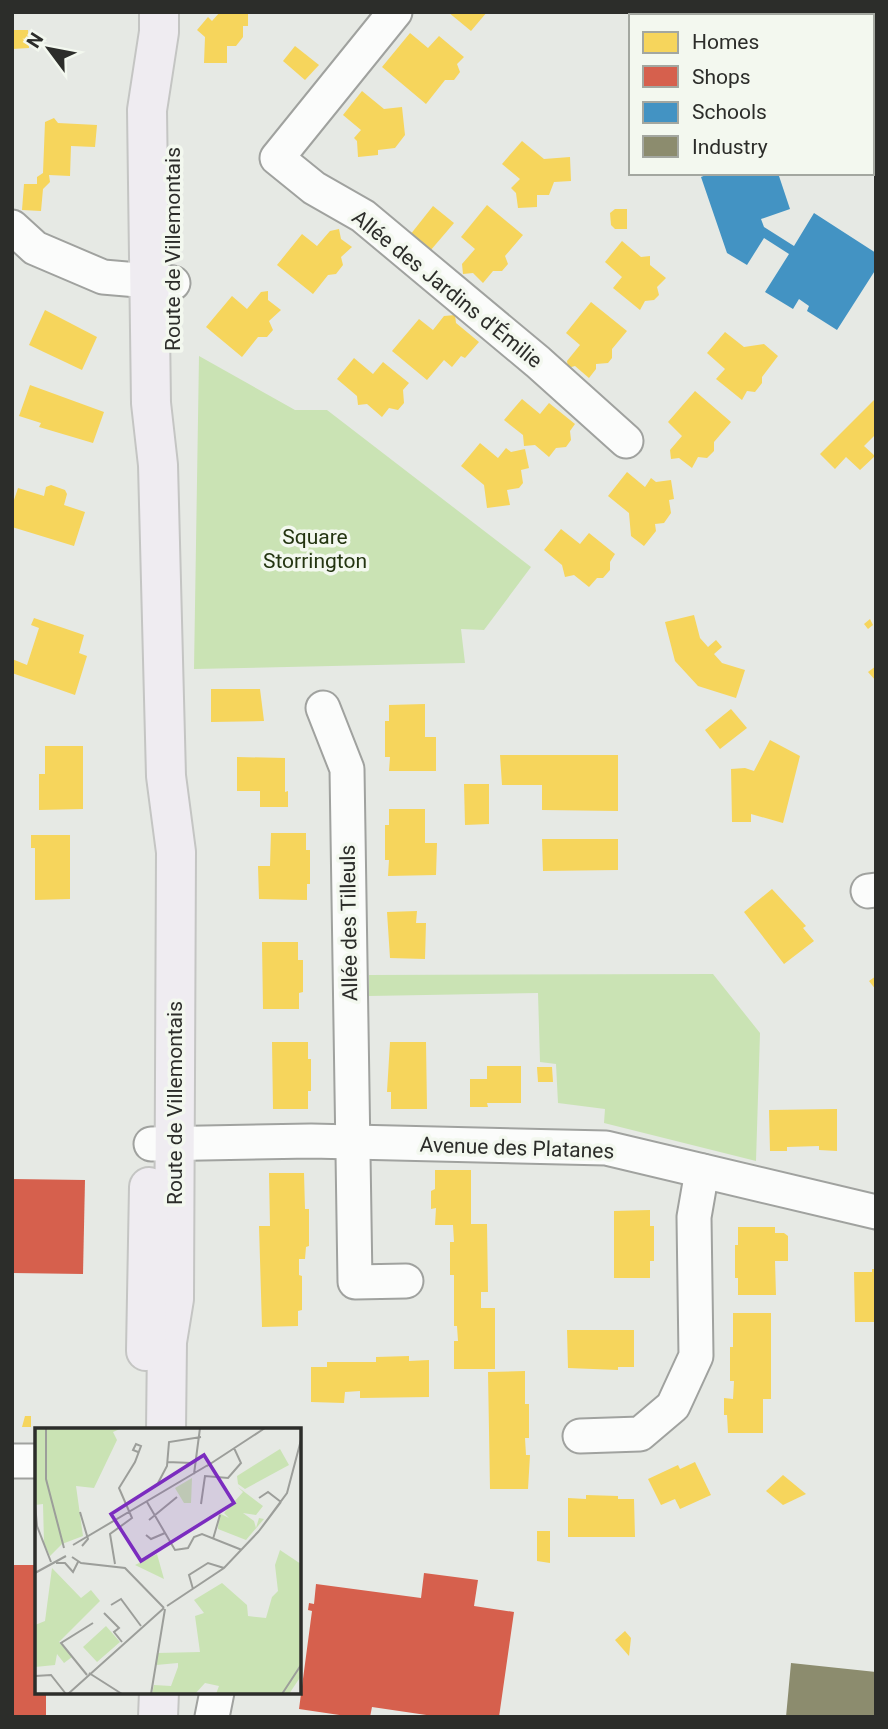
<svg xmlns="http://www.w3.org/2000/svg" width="888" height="1729" font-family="Roboto,sans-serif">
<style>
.green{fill:#cae3b4}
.homes{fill:#f6d55c}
.shops{fill:#d6604d}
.schools{fill:#4393c3}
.industry{fill:#8c8c6e}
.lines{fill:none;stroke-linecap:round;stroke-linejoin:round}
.minor-casing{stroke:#a0a29f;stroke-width:37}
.major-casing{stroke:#c4c5c3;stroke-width:42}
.minor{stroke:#fbfcfb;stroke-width:33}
.major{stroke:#efecf1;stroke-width:38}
.labels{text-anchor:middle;stroke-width:7;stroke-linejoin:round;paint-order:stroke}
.street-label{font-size:21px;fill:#2c2d2a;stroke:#f3f8ef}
.park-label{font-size:21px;fill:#243511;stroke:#f3f8ef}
.inset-road{fill:none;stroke:#9c9e9a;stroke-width:2}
.view{fill:#7b2cbf;fill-opacity:0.15;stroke:#7b2cbf;stroke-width:3.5}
.inset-edge{fill:none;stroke:#2c2d2a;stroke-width:3.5}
</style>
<rect width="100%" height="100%" fill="#e6e9e4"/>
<g class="green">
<polygon points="835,12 876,12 876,98 872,91 872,16 837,16"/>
<polygon points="199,356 295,410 327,410 531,567 484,630 461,629 465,663 194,669"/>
<polygon points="713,974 760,1033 756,1161 604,1123 605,1109 558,1103 556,1064 540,1062 538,993 369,996 369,975"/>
</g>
<g class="homes">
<polygon points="220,12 248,12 248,26 243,26 243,37 236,46 227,46 227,63 204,63 205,37 197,30 208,17 212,21"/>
<polygon points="448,12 487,12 471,31"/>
<polygon points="12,30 28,30 29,48 12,49"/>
<polygon points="410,33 428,48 439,36 464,57 457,64 460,72 454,80 445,80 426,104 382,67"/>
<polygon points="295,46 319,65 305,80 283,61"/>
<polygon points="362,91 384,109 402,107 405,135 395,148 378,150 378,155 358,157 357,141 354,138 361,130 343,115"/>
<polygon points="54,118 58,123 97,125 95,147 71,146 70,176 49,175 50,182 43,189 41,211 22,210 24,184 37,184 37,177 43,173 45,122"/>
<polygon points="522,141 544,159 570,157 571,181 554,182 549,195 537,195 537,207 518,208 516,193 511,188 520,179 502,164"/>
<polygon points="487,205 523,235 505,256 508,264 502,271 493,271 483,283 473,273 463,274 462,264 475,249 461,237"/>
<polygon points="433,206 454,223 430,251 410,235"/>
<polygon points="615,209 627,209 627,229 615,229 611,225 610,213"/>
<polygon points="339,229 341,239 352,247 341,257 343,265 336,274 328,275 313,294 277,265 302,234 317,246 330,231"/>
<polygon points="622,241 641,257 650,256 650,265 666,278 657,287 659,295 654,300 645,301 640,310 613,288 622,277 605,262"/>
<polygon points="268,291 268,300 281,310 269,321 273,330 267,337 258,337 242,357 206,327 232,296 247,309 261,292"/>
<polygon points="591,302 627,331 612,349 612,358 608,363 596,364 596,369 589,378 575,366 568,368 567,361 580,345 566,333"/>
<polygon points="45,310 97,337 82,370 29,345"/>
<polygon points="455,315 456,323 479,342 465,358 461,356 452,367 444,360 427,380 392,351 419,319 433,330 444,316"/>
<polygon points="725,332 744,347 764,344 778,356 762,377 762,383 755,392 747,391 742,400 716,379 725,369 707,353"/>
<polygon points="354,358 373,374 383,362 409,383 403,390 404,403 398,410 389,408 382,417 367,404 358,405 357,396 337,379"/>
<polygon points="30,385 104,412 93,443 39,427 41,423 19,416"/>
<polygon points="695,391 731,422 714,442 714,451 707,458 698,457 692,468 679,458 671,459 670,450 682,436 668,422"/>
<polygon points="876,398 876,434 864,446 875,456 860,470 846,457 835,469 820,454"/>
<polygon points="522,399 540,414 549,403 575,424 570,431 571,440 566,447 556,448 549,457 535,445 524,446 523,435 504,420"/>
<polygon points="480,443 498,458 506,448 511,452 525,449 529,468 521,470 523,483 519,488 507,490 510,505 487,508 484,485 461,466"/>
<polygon points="627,472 645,487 651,478 656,482 671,480 674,499 669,500 671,513 664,523 655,524 656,531 644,546 631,536 629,513 608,496"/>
<polygon points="51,485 65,490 67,494 64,505 85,512 74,546 12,527 12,506 18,488 44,496 46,487"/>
<polygon points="561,529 580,544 589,533 615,554 610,562 610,570 603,578 597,578 589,587 574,575 565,577 562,565 544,550"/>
<polygon points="694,615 700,638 708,647 716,640 722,647 714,654 722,663 745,670 736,698 698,686 675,661 665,622"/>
<polygon points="34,618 84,635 79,653 87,656 75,695 12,673 12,659 27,665 39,628 31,625"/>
<polygon points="870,619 873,625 868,629 864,624"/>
<polygon points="876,666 876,681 868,672"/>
<polygon points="211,689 260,689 264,721 211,722"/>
<polygon points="425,704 425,737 436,737 436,771 389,771 390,757 385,757 385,721 389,721 389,705"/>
<polygon points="731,709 747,728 720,749 705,730"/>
<polygon points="770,740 800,756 783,823 751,814 751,822 732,822 731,769 745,768 754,771"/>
<polygon points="45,746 83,746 83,809 39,810 39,774 45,774"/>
<polygon points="500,755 618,755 618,811 542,810 542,785 502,785"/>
<polygon points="237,757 285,758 285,792 288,791 288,807 260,807 260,791 237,791"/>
<polygon points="464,784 489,784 489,824 465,825"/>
<polygon points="389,809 425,809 425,843 437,843 436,875 388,876 389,860 385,860 385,825 389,825"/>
<polygon points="271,833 306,833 306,850 310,850 310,884 307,884 307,900 259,899 258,866 270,866"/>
<polygon points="31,835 70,835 70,899 35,900 35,848 31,848"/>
<polygon points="542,839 618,839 618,870 543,871"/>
<polygon points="772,889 806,926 803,928 814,941 784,964 744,912"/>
<polygon points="417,911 416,923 426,923 425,959 390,958 387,912"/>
<polygon points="262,942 298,942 298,960 303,960 303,992 299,993 299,1009 263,1009"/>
<polygon points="876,976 876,990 869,981"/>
<polygon points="272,1042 308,1042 308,1059 311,1059 311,1091 308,1091 308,1109 273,1109"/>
<polygon points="390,1042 426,1042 427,1109 391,1109 391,1092 387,1092"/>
<polygon points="487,1066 521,1066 521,1103 487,1103 488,1107 470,1107 470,1079 487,1079"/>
<polygon points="537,1067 552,1067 553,1082 538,1082"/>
<polygon points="837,1109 837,1151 819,1150 819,1146 787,1147 787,1151 770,1151 769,1110"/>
<polygon points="435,1170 471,1170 471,1224 487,1224 488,1292 481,1292 481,1308 495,1308 495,1369 454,1369 454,1341 458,1341 457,1326 454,1326 454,1275 450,1275 450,1242 454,1242 453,1225 435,1225 436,1208 431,1209 431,1191 435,1189"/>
<polygon points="269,1173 304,1173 305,1209 309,1209 309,1246 306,1247 305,1259 299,1259 299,1275 302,1276 302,1310 298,1311 298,1326 262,1327 259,1226 270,1226"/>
<polygon points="650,1210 650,1226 654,1226 654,1261 650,1261 650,1278 614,1278 614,1211"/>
<polygon points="738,1227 775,1227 775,1233 784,1233 788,1236 788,1261 775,1261 776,1295 738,1295 738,1278 735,1278 735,1245 738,1245"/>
<polygon points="872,1269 876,1269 876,1322 855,1322 854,1272 872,1272"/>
<polygon points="733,1313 771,1313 771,1399 763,1399 763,1433 728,1433 727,1415 724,1415 724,1398 733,1399 734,1381 730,1381 730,1347 733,1347"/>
<polygon points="567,1330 634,1330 634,1367 618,1367 618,1370 568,1368"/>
<polygon points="409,1356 409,1361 429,1360 429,1397 360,1398 360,1391 345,1392 344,1403 311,1402 311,1367 327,1367 327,1362 376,1362 376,1357"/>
<polygon points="525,1371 525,1404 529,1404 529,1438 525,1438 526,1455 530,1455 528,1489 490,1489 488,1372"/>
<polygon points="25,1416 31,1416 31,1427 22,1427"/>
<polygon points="695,1462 711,1495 680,1509 675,1499 661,1505 648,1479 678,1465 680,1469"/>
<polygon points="783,1475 806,1494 783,1505 766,1491"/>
<polygon points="586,1495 618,1496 618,1499 634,1499 635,1537 568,1537 568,1498 586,1499"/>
<polygon points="537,1531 550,1531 550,1563 537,1561"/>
<polygon points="625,1631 631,1638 629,1656 615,1640"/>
</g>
<g class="shops">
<polygon points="12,1179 85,1180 83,1274 12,1273"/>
<polygon points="12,1565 37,1565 37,1692 46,1692 46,1717 12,1717"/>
<polygon points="424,1573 478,1580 474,1606 514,1612 499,1717 440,1717 372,1707 370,1717 353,1717 299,1709 312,1611 308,1610 309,1603 314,1604 316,1584 421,1598"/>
</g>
<g class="schools">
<polygon points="701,12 744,12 745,16 702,16"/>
<polygon points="706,173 778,173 790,209 761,219 764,227 794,246 814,213 876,253 876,269 837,330 807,311 809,306 799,299 793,309 765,292 789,254 764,238 747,265 727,253 701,177 706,175"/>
</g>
<polygon class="industry" points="791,1663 876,1672 876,1717 786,1717"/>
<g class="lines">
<defs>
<g id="minor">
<polyline points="395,12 277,158 314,188 363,216 538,362 626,441"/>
<polyline points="12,227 35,248 103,277 173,283"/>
<polyline points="323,708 347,769 355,1282 406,1281"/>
<polyline points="868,891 876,890"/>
<polyline points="151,1144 311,1141 606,1148 876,1212"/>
<polyline points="580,1436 640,1434 673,1406 696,1356 694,1217 702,1171"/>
<polyline points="12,1461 37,1461"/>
<polyline points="212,1717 217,1692"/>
</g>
<g id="major">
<polyline points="159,12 159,32 147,110 151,403 158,465 166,776 176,852 174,1299 167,1342 166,1430"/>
<polyline points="146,1351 149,1187"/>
<polyline points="158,1717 159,1692"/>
</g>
</defs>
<use href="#minor" class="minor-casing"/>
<use href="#major" class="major-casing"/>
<use href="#minor" class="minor"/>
<use href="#major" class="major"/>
</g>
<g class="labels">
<g class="street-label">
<text transform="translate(173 249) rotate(-90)" y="7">Route de Villemontais</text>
<text transform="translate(447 289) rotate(39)" y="7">Allée des Jardins d'Émilie</text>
<text transform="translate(349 923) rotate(-91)" y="7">Allée des Tilleuls</text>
<text transform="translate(175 1103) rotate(-90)" y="7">Route de Villemontais</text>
<text transform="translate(517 1148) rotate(2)" y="7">Avenue des Platanes</text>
</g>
<g class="park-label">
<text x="315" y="544">Square<tspan x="315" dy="24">Storrington</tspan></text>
</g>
</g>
<g transform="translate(35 1428)">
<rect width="266" height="266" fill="#e6e9e4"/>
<path d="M 0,0 L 87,0 L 78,4 L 82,12 L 59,60 L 41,58 L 48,108 L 27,116 L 15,128 L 9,115 L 8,76 L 0,77 ZM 245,21 L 254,37 L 210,61 L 203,56 L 202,48 ZM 157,50 L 156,75 L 149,75 L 140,60 ZM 203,59 L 228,78 L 221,87 L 208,85 L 219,93 L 221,100 L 224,90 L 229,91 L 211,112 L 183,101 L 184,85 L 194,90 L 189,85 L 208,64 ZM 245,122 L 266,136 L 266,248 L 254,266 L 181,266 L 184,258 L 170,255 L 160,266 L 117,266 L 119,257 L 136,258 L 143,239 L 143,235 L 121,237 L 122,225 L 165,224 L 160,188 L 169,185 L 159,172 L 187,155 L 212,177 L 213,188 L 231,190 L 237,169 L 243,163 L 240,137 ZM 122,126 L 129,151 L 100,137 ZM 17,140 L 46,170 L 56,162 L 65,173 L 24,214 L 37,229 L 29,235 L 22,226 L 20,237 L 0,239 L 0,197 L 10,193 ZM 71,198 L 85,214 L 62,234 L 48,219 Z" fill="#cae3b4"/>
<path class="inset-road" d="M 11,0 L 11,51 L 29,120M 132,34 L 157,35M 172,38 L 230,0M 159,46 L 165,0M 123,55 L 132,38 L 134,14 L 166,9M 224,70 L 233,64 L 246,74M 112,74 L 140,122 L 153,120 L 159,109 L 167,106 L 207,122M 246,74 L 224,103 L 252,65 L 266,12M 0,76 L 2,98 L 16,134M 166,76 L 170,48 L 193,50 L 206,35 L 199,20M 45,84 L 53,111 L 47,118M 114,92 L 142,69M 111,107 L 116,111 L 130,105M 178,111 L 185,87M 38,117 L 173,37M 37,129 L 46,135 L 90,140 L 129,180M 21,135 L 30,135 L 38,144 L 43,134M 80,136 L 75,106 L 97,90 L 84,60 L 100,34 L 106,18 L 101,16 L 98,22 L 103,24M 0,145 L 31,128M 158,161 L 154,147 L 173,135 L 189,140M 76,177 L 86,171 L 106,198M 132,178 L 189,140 L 224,103M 69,185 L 84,200 L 79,204 L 87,214M 54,245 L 87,266M 52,247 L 26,215 L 58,195M 0,248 L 16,247 L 31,266M 33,266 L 129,180M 116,266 L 130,181M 247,266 L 266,237"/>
<path class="view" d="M 169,27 L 199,75 L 106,133 L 76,86 Z"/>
<rect width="266" height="266" class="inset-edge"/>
</g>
<rect width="888" height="1729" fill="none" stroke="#2c2d2a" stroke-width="28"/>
<rect x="629" y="14" width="245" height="161" fill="#f3f8ef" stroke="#a3a7a0" stroke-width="2"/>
<rect x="643" y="32" width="35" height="21" fill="#f6d55c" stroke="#a3a7a0" stroke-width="2"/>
<text x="692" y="49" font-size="21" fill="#2c2d2a">Homes</text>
<rect x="643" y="66" width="35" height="21" fill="#d6604d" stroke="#a3a7a0" stroke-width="2"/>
<text x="692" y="84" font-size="21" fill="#2c2d2a">Shops</text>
<rect x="643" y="102" width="35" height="21" fill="#4393c3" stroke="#a3a7a0" stroke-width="2"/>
<text x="692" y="119" font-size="21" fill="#2c2d2a">Schools</text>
<rect x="643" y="136" width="35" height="21" fill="#8c8c6e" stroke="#a3a7a0" stroke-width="2"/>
<text x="692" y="154" font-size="21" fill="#2c2d2a">Industry</text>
<g transform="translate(49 49) rotate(302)" stroke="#f3f8ef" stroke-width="5" paint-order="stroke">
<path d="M0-5L12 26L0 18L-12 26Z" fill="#2c2d2a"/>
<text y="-10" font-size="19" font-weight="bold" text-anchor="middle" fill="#2c2d2a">N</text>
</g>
</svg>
